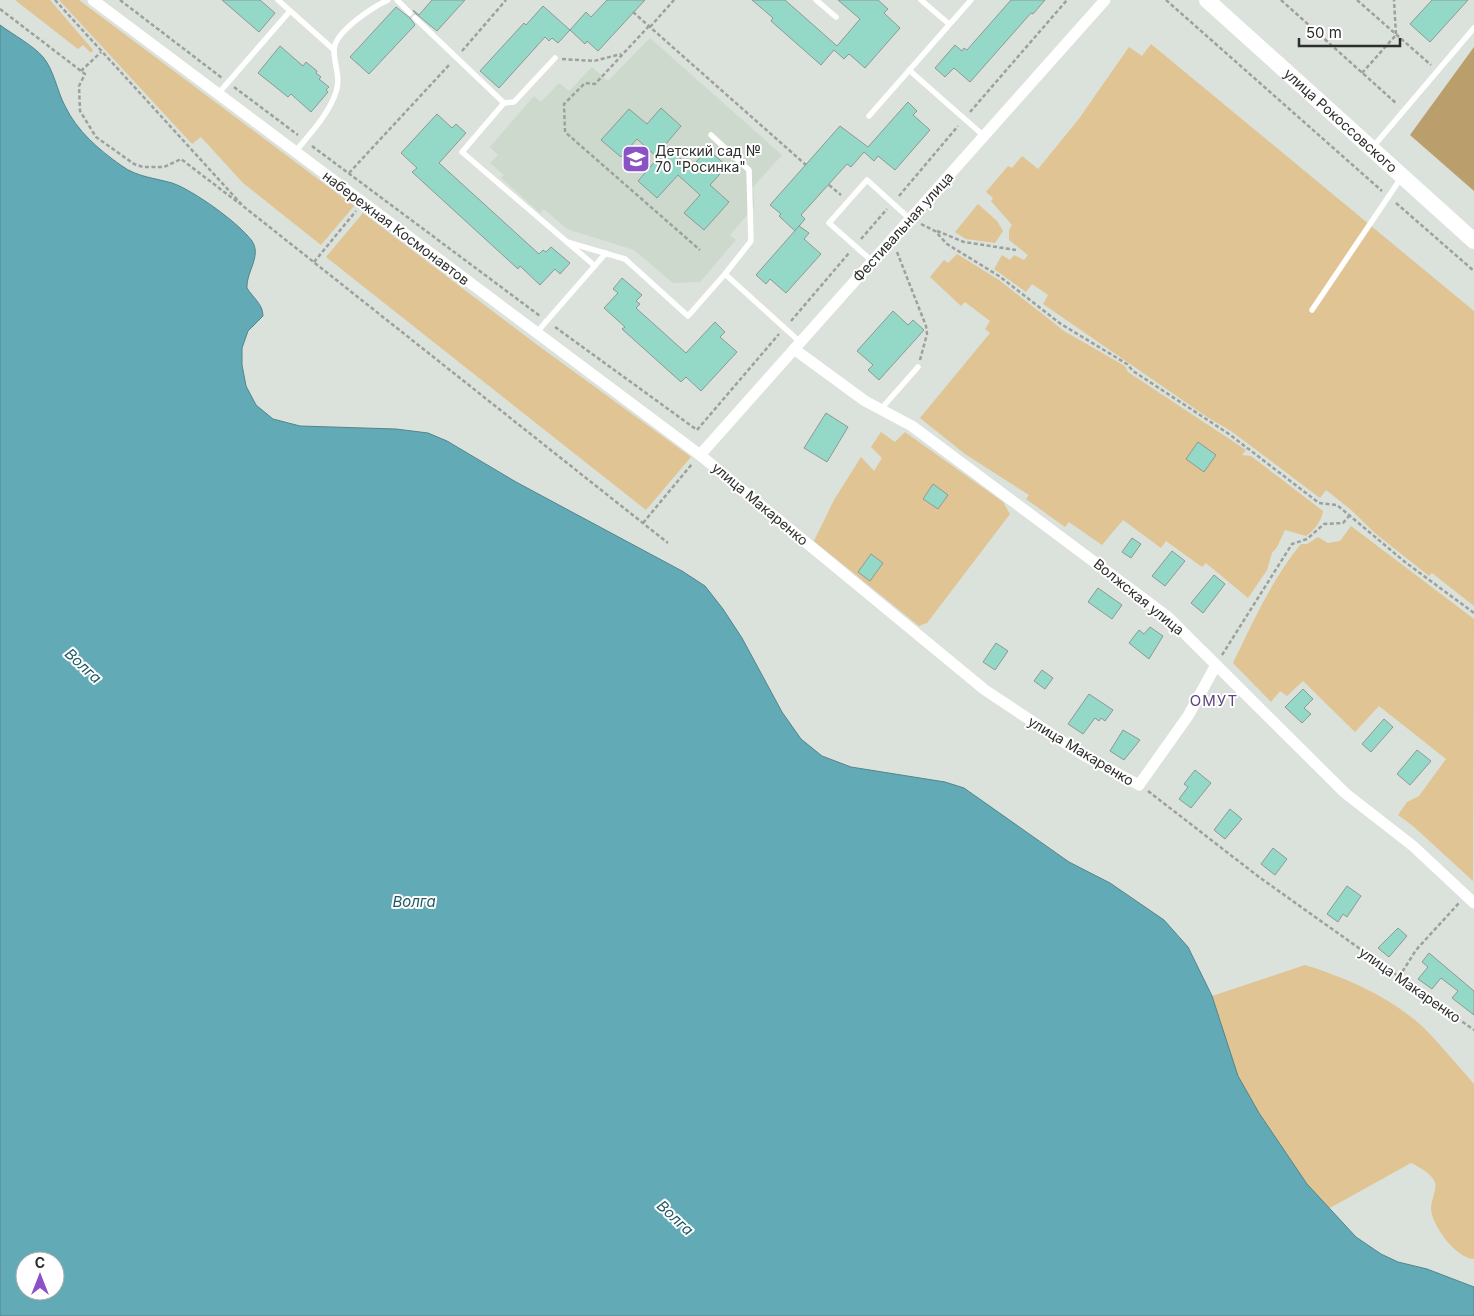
<svg xmlns="http://www.w3.org/2000/svg" width="1474" height="1316" font-family="Inter,sans-serif">
<style>
.built{fill:#cdd9cd}
.green{fill:#e0c493}
.forest{fill:#ba9e6c}
.water{fill:#62aab5;stroke:#52858c;fill-rule:evenodd}
.building{fill:#94d9c8;stroke:#8f9895}
.lines{fill:none;stroke-linecap:round;stroke-linejoin:round}
.path{stroke:#9da19d;stroke-width:2.5;stroke-dasharray:4 2.5;stroke-linecap:butt}
.lane{stroke:#fff;stroke-width:5.5}
.street{stroke:#fff;stroke-width:11}
.secondary{stroke:#fff;stroke-width:16}
.labels{text-anchor:middle;stroke-width:4;stroke-linejoin:round;paint-order:stroke}
.street-label{font-size:14px;fill:#2d2f2d;stroke:#fff}
.poi-label{font-size:14px;fill:#2d2f2d;stroke:#fff;text-anchor:start}
.water-label{font-size:15px;font-style:italic;fill:#1e5b63;stroke:#fff}
.neighbourhood-label{font-size:15px;letter-spacing:1px;fill:#604481;stroke:#fff}
</style>
<rect width="100%" height="100%" fill="#dbe1db"/>
<polygon class="built" points="650,38 782,155 753,187 754,207 730,235 736,240 700,282 673,283 634,250 567,229 544,209 540,213 501,178 504,175 490,163 498,155 490,147 534,96 541,102 559,83 569,91 592,67 608,81"/>
<g class="green">
<polygon points="15,0 50,0 93,50 91,53 83,45 78,49"/>
<polygon points="59,0 79,0 354,206 321,245 243,183 201,137 192,144"/>
<polygon points="1151,44 1474,311 1474,606 1432,573 1429,576 1376,534 1350,509 1326,490 1320,498 1231,431 1207,417 1043,304 1048,295 1032,284 1026,292 994,269 1002,255 1010,260 1014,255 1024,260 1028,255 1009,240 1009,230 1012,225 991,201 993,198 986,192 1008,166 1012,168 1022,156 1038,169 1078,120 1129,47 1142,56"/>
<polygon points="978,204 997,221 1003,231 995,243 966,239 955,232"/>
<polygon points="363,213 536,344 691,457 646,510 326,257"/>
<path d="M 957,254 L 999,280 L 1064,331 L 1125,366 L 1128,372 L 1246,450 L 1242,455 L 1251,456 L 1323,511 C 1322,520 1314,531 1306,536 L 1285,530 L 1277,547 L 1272,553 L 1267,570 L 1248,598 L 1206,563 L 1202,567 L 1166,541 L 1161,548 L 1123,520 L 1102,545 L 1069,522 L 1065,527 L 1026,499 L 1029,495 L 965,454 L 920,418 L 990,333 L 985,329 L 990,321 L 965,302 L 961,306 L 930,277 L 944,260 L 948,263 Z"/>
<polygon points="881,432 895,442 905,432 1003,502 1010,514 927,623 919,626 814,541 834,500 861,457 874,471 882,458 871,447"/>
<path d="M 1351,526 L 1474,619 L 1473,881 L 1413,826 L 1398,815 L 1407,802 L 1419,796 L 1446,759 L 1379,706 L 1355,732 L 1303,681 L 1287,696 L 1280,691 L 1271,702 L 1233,663 C 1253,622 1272,579 1301,544 L 1307,544 L 1318,537 L 1328,543 L 1340,541 Z"/>
<path d="M 1305,965 C 1347,978 1390,997 1423,1027 C 1441,1045 1457,1065 1474,1084 L 1474,1259 C 1457,1259 1432,1226 1431,1209 C 1431,1200 1437,1191 1435,1182 C 1431,1173 1419,1167 1411,1163 L 1328,1209 C 1294,1169 1260,1124 1238,1076 C 1227,1051 1220,1022 1212,996 Z"/>
</g>
<polygon class="forest" points="1474,47 1474,191 1410,135"/>
<path class="water" d="M 0,25 C 12,34 34,46 43,57 C 54,70 57,91 65,106 C 77,131 99,150 122,166 C 137,177 155,178 172,183 C 193,190 239,223 252,241 C 262,256 246,272 247,288 C 253,298 263,304 263,316 L 248,331 L 242,348 L 242,365 L 246,386 L 256,405 L 273,419 L 300,426 L 396,429 L 428,433 L 447,441 L 516,482 L 682,571 L 705,586 L 723,609 L 742,638 L 782,712 L 801,739 L 822,756 L 851,767 L 945,782 L 964,788 L 1069,862 L 1110,883 L 1164,920 L 1188,947 L 1212,996 L 1238,1076 L 1259,1113 L 1307,1184 L 1356,1237 L 1381,1254 L 1398,1262 L 1427,1269 L 1474,1287 L 1474,1316 L 0,1316 ZM 25,1261 L 55,1261 L 55,1291 L 25,1291 Z"/>
<g class="building">
<polygon points="222,0 260,0 275,13 259,32"/>
<polygon points="432,0 465,0 437,31 415,13 413,10 419,15"/>
<polygon points="607,0 645,0 598,51 587,41 585,44 570,30 586,12 591,17"/>
<polygon points="752,0 785,0 837,46 860,19 838,0 878,0 888,9 884,13 900,28 865,68 849,54 844,59 834,50 821,65 771,21 773,18"/>
<polygon points="1011,0 1045,0 1033,14 1031,13 970,82 954,68 945,77 935,68 955,45 962,51 964,48 967,50"/>
<polygon points="1432,0 1468,0 1430,42 1410,24"/>
<polygon points="543,6 570,30 558,43 552,38 549,41 545,37 499,88 480,71 524,23 526,25"/>
<polygon points="396,7 410,18 415,25 369,74 350,57"/>
<polygon points="280,46 303,66 306,62 317,71 316,73 321,77 319,79 329,87 326,90 328,92 311,112 291,94 288,97 258,73"/>
<polygon points="908,102 917,111 913,115 930,130 895,170 878,156 874,161 864,152 851,167 847,164 801,215 805,219 795,231 779,216 781,214 770,205 840,126 868,147"/>
<polygon points="661,108 681,126 665,145 691,168 707,149 727,166 710,185 729,202 704,230 684,213 700,195 678,175 657,198 638,181 658,158 637,139 621,157 601,140 629,109 647,124"/>
<polygon points="437,114 452,128 456,124 466,133 439,163 539,254 543,250 546,252 551,247 570,263 560,274 555,269 540,285 520,266 518,269 412,172 417,168 401,153"/>
<polygon points="799,226 809,233 804,239 821,254 786,293 770,279 766,284 756,275"/>
<polygon points="622,278 642,295 636,301 640,304 636,308 686,353 715,322 725,332 720,337 737,352 701,391 686,377 681,382 622,329 625,327 604,308 618,293 613,289"/>
<polygon points="893,311 908,325 913,320 924,330 879,380 868,370 873,365 857,351"/>
<polygon points="826,413 848,427 827,462 804,448"/>
<polygon points="1198,442 1216,455 1204,472 1186,459"/>
<polygon points="933,484 948,495 938,509 923,499"/>
<polygon points="1132,538 1141,544 1131,558 1122,552"/>
<polygon points="1172,551 1185,561 1165,586 1152,576"/>
<polygon points="871,554 883,563 870,581 858,572"/>
<polygon points="1214,575 1225,584 1203,613 1191,603"/>
<polygon points="1098,588 1122,605 1112,619 1088,602"/>
<polygon points="1150,627 1163,636 1149,659 1129,643 1139,630 1144,634"/>
<polygon points="996,643 1008,651 995,670 983,662"/>
<polygon points="1042,670 1053,678 1045,689 1034,681"/>
<polygon points="1303,689 1313,699 1304,708 1311,714 1302,723 1285,707"/>
<polygon points="1089,694 1113,710 1105,721 1101,718 1099,721 1095,718 1083,734 1068,724"/>
<polygon points="1384,719 1393,727 1371,752 1362,744"/>
<polygon points="1123,730 1140,740 1124,760 1110,751"/>
<polygon points="1417,750 1431,761 1410,785 1397,774"/>
<polygon points="1195,770 1211,783 1191,808 1179,799 1188,787 1184,784"/>
<polygon points="1230,809 1242,819 1225,839 1214,830"/>
<polygon points="1273,848 1287,859 1275,875 1261,864"/>
<polygon points="1347,886 1361,896 1347,917 1343,914 1338,922 1327,914"/>
<polygon points="1398,928 1407,936 1389,957 1378,948"/>
<polygon points="1429,953 1474,991 1474,1015 1452,998 1458,991 1441,978 1432,989 1418,979 1428,967 1422,962"/>
</g>
<g class="lines">
<g class="path">
<polyline points="55,0 243,206 668,543"/>
<polyline points="120,0 222,78"/>
<polyline points="1166,0 1382,191"/>
<polyline points="1281,0 1397,104"/>
<polyline points="1357,0 1431,65"/>
<polyline points="0,9 85,74 79,86 80,111 96,137 134,164 143,167 164,167 181,159 240,204"/>
<polyline points="633,12 806,165"/>
<polyline points="649,26 595,84 585,83 564,104 565,132 700,250"/>
<polyline points="650,27 674,0"/>
<polyline points="462,51 506,0"/>
<polyline points="562,59 594,61 621,54"/>
<polyline points="81,71 101,52"/>
<polyline points="1362,73 1396,35 1394,0"/>
<polyline points="234,87 298,135"/>
<polyline points="970,112 1067,0"/>
<polyline points="312,146 540,316"/>
<polyline points="349,173 450,64"/>
<polyline points="829,185 841,195"/>
<polyline points="899,196 958,126"/>
<polyline points="1396,203 1474,271"/>
<polyline points="921,224 935,231 947,244 999,276 1061,324 1127,364 1133,371 1229,434 1319,503 1337,505 1405,562 1474,613"/>
<polyline points="937,231 964,242 1016,250"/>
<polyline points="861,239 887,209"/>
<polyline points="897,252 926,326 927,334 920,360"/>
<polyline points="314,262 356,211"/>
<polyline points="791,321 849,253"/>
<polyline points="555,327 697,430 779,334"/>
<polyline points="643,523 692,464"/>
<polyline points="1222,655 1292,544 1307,539 1324,524 1343,523 1350,515"/>
<polyline points="1148,791 1259,877 1474,1030"/>
<polyline points="1399,977 1416,950 1459,903"/>
</g>
<g class="lane">
<polyline points="278,0 333,49"/>
<polyline points="397,0 410,13"/>
<polyline points="816,0 836,17"/>
<polyline points="921,0 949,24"/>
<polyline points="415,18 504,103"/>
<polyline points="555,58 514,102 504,103 462,152 595,266"/>
<polyline points="909,70 984,136"/>
<polyline points="217,95 290,11"/>
<polyline points="869,116 971,0"/>
<polyline points="1372,148 1474,28"/>
<path d="M 295,152 C 309,135 329,114 336,92 C 341,78 334,64 334,50 C 334,32 373,7 388,0"/>
<polyline points="567,242 625,259 688,316 725,274 751,241 749,170 711,135"/>
<polyline points="872,261 829,223 867,180 910,219"/>
<polyline points="725,274 800,342"/>
<polyline points="1312,310 1401,178"/>
<polyline points="537,332 606,253"/>
<polyline points="881,409 918,367"/>
</g>
<g class="street">
<polyline points="93,0 700,455 985,690 1083,755 1139,785 1188,716 1216,665"/>
<polyline points="794,349 865,401 912,426 1168,617 1345,793 1413,846 1474,903"/>
<polyline points="700,455 1105,0"/>
</g>
<path class="secondary" id="s1" d="M 1207,0 L 1474,241"/>
</g>
<defs>
<symbol id="school-square" viewBox="-11 -11 22 22"><rect x="-9" y="-9" width="18" height="18" rx="4" fill="#8b51c7" stroke="#fff"/><path d="M0-5L7-2L0 1L-7-2ZM-4 1L0 2.5L4 1V4Q0 6-4 4Z" fill="#fff"/></symbol>
</defs>
<g fill-rule="evenodd">
<use href="#school-square" x="620" y="143" width="32" height="32"/>
</g>
<g class="labels">
<g class="street-label">
<text dy="5" stroke="none"><textPath href="#s1" startOffset="180">улица Рокоссовского</textPath></text>
<text transform="translate(903 227) rotate(-48)" y="5">Фестивальная улица</text>
<text transform="translate(396 228) rotate(37)" y="5">набережная Космонавтов</text>
<text transform="translate(760 504) rotate(40)" y="5">улица Макаренко</text>
<text transform="translate(1139 597) rotate(39)" y="5">Волжская улица</text>
<text transform="translate(1081 751) rotate(31)" y="5">улица Макаренко</text>
<text transform="translate(1410 985) rotate(35)" y="5">улица Макаренко</text>
</g>
<g class="poi-label">
<text x="655" y="156">Детский сад №<tspan x="655" dy="16">70 "Росинка"</tspan></text>
</g>
<g class="water-label">
<text transform="translate(83 666) rotate(43)" y="5">Волга</text>
<text x="414" y="907">Волга</text>
<text transform="translate(675 1218) rotate(43)" y="5">Волга</text>
</g>
<g class="neighbourhood-label">
<text x="1214" y="706">ОМУТ</text>
</g>
</g>
<g transform="translate(40 1276)"><circle r="24" fill="#ffffff" stroke="#abacab"/>
<path d="M0-4L9 19L0 12L-9 19Z" fill="#8b51c7"/>
<text y="-8" font-size="14" font-weight="bold" text-anchor="middle" fill="#2d2f2d">С</text>
</g>
<path d="M1299 38v8h101v-8" fill="none" stroke="#2d2f2d" stroke-width="2.5"/>
<text x="1306" y="38" font-size="15" fill="#2d2f2d" stroke="#ffffff" stroke-width="4" paint-order="stroke">50 m</text>
</svg>
